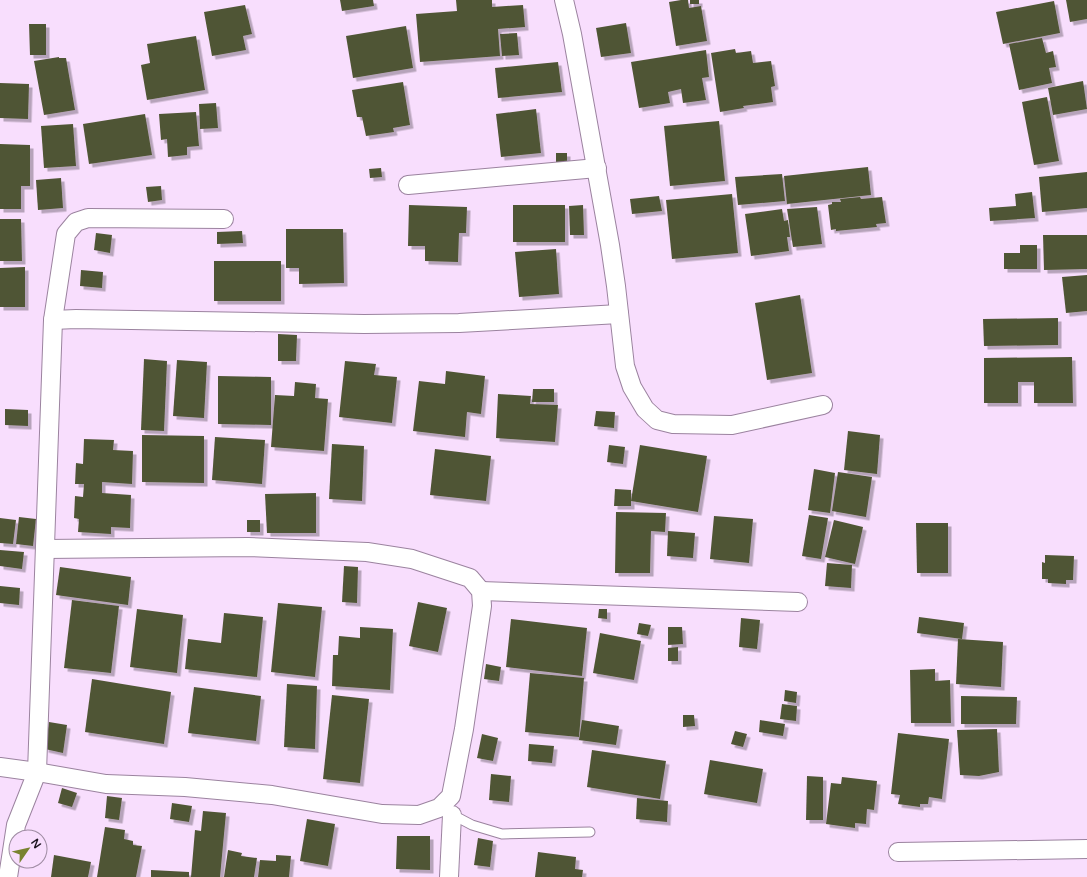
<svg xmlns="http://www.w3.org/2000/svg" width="1087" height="877" font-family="'Varela Round',sans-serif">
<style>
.building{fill:#505535;filter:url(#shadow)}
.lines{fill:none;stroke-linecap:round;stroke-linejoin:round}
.lane-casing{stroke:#9b839f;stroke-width:11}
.street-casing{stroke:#9b839f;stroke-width:20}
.lane{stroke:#fff;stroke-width:9}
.street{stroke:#fff;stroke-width:18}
</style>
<defs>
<filter id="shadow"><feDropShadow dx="3.5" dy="3.5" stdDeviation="0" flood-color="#0004"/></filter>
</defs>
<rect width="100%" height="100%" fill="#f8defd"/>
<g class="building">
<polygon points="340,0 373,0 374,6 342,11"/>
<polygon points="456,0 492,0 492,7 523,5 525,27 498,29 500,56 420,62 416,14 457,11"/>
<polygon points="681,0 688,0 689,8 701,6 707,41 676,46 669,2"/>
<rect x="690" y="0" width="9" height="4"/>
<polygon points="1066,0 1087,0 1087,19 1070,22"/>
<polygon points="1054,1 1060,33 1003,44 996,12"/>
<polygon points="245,5 252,34 243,36 246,50 212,56 204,12"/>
<polygon points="626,23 631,53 601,57 596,28"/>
<polygon points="29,24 46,24 46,55 30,55"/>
<polygon points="406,26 413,68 353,78 346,36"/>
<polygon points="517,33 519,55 502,56 500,34"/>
<polygon points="196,36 205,90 147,100 141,65 150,63 147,44"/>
<polygon points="1042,38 1046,53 1053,51 1056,67 1049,68 1052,83 1019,90 1009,44"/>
<polygon points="735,49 736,53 751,51 753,63 771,61 775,86 771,87 773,102 743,106 744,108 720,112 711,53"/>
<polygon points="706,50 709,77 702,78 706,100 683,103 681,89 668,92 670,103 639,108 631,62"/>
<polygon points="59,57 59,58 66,58 75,110 44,115 34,61"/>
<polygon points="558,62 562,92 498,98 495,68"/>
<polygon points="1083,81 1087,109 1053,115 1048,88"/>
<polygon points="403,82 410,125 393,128 394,132 366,136 362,117 357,117 352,90"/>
<polygon points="0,83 29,84 28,119 0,118"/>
<polygon points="1047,97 1059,161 1034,165 1022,102"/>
<polygon points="216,103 218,128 200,129 199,104"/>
<polygon points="536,109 541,153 501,157 496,114"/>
<polygon points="196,112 199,146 187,147 187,155 168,157 167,139 161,140 159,114"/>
<polygon points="145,114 152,155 89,164 83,124"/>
<polygon points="719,121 725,181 670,186 664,126"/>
<polygon points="73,124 76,166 44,168 41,126"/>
<polygon points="0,144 30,145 30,186 21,186 21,209 0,209"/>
<polygon points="556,153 567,153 567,164 556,165"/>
<polygon points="868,167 871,195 787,204 784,176"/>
<polygon points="381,168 382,177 370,178 369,169"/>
<polygon points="1087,172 1087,208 1042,212 1039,177"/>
<polygon points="782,174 785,201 738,205 735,177"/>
<polygon points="61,178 63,208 38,210 36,180"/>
<polygon points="161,186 162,200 148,202 146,187"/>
<polygon points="1032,192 1035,218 990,221 989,208 1016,206 1015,194"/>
<polygon points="732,194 738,253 672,259 666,200"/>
<polygon points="659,196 662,211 632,214 630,199"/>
<polygon points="860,197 861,199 882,197 886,223 876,224 877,227 836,231 836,229 831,230 828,205 832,204 832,202 841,202 840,199"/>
<polygon points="409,205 467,207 466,233 459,233 458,262 425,261 425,246 408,246"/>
<rect x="513" y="205" width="52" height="37"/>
<polygon points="583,205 584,235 570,235 569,206"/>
<polygon points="817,207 822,244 793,247 787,209"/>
<polygon points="782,209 784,221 788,220 790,237 787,237 789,251 751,256 745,214"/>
<polygon points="0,219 21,219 22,261 0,261"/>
<polygon points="286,229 343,229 344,283 299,284 299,268 286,268"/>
<polygon points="242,231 243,243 217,244 217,232"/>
<polygon points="96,233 112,235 110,253 94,250"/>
<polygon points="1043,235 1087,235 1087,269 1044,270"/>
<polygon points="1020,245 1037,245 1037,269 1004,269 1004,253 1020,253"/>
<polygon points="556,249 559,294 519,297 515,252"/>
<rect x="214" y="261" width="67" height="40"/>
<polygon points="25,267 25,307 0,307 0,268"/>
<polygon points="81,270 103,272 102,288 80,286"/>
<polygon points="1087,275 1087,311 1066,313 1062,277"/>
<polygon points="800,295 812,373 767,380 755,303"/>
<polygon points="1058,318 1058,345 984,346 983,319"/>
<polygon points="278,334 297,335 296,361 278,361"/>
<polygon points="1072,357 1073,403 1034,403 1034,382 1018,382 1018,403 984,403 984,358"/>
<polygon points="144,359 167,361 164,431 141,430"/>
<polygon points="177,360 207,362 204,418 173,416"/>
<polygon points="345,361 376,364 374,375 397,377 392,423 339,417"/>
<polygon points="446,371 485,376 481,414 467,412 465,437 413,431 419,381 445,384"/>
<polygon points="218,376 271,377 271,425 218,424"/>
<polygon points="295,382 316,384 315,398 328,399 324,451 271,447 275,395 294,396"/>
<polygon points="533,389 554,389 554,402 532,402"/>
<polygon points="498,394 531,396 530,404 558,405 555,442 496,438"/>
<polygon points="5,409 28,410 28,426 5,425"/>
<polygon points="596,411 615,412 614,428 594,426"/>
<polygon points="848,431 880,435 877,474 844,470"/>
<polygon points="142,435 204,436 204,483 142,482"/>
<polygon points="215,437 265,440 262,484 212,480"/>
<polygon points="84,439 114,440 113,450 133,451 132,484 102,482 102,493 131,495 130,528 111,527 111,534 78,532 79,519 74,518 75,496 83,497 84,484 75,484 76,463 83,464"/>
<polygon points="332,444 364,446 362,501 329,499"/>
<polygon points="609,445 625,447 623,464 607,462"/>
<polygon points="640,445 707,456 698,512 631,501"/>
<polygon points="435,449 491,456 486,501 430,495"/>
<polygon points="814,469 835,473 830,513 808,510"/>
<polygon points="838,472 872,477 866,517 832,511"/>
<polygon points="615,489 631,490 631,506 614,506"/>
<polygon points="316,493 316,533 267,533 265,494"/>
<polygon points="616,512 666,513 665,532 651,531 650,573 615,573"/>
<polygon points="809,515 828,518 821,559 802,556"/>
<polygon points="714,516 753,519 749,563 710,559"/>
<polygon points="19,517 36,519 33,546 16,544"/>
<polygon points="0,518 16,520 13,544 0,543"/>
<rect x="247" y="520" width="13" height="12"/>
<polygon points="834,520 863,527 855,564 825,557"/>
<polygon points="916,523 948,523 948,573 917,573"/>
<polygon points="668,531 695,533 693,558 667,556"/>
<polygon points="0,550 24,552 22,569 0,566"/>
<polygon points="1045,555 1074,556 1073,580 1066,580 1066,584 1048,583 1048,579 1042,579 1042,562 1045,563"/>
<polygon points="827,563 852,565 851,588 825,586"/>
<polygon points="344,566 358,567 357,603 342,602"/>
<polygon points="60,567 131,577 128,605 56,595"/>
<polygon points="0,586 20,588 19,605 0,603"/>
<polygon points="72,600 119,606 111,673 64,668"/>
<polygon points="418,602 447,608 438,652 409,646"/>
<polygon points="278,603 322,607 315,677 271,672"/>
<polygon points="137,609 183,615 177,673 130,667"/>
<polygon points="599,609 607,609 607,619 598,618"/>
<polygon points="224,613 263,617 257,677 185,669 188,639 221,643"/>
<polygon points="919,617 964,623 962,639 917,633"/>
<polygon points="741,618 760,620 757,649 739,647"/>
<polygon points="511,619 587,628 582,676 506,667"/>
<polygon points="639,623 651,625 648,636 637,634"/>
<polygon points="360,627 393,629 390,690 332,686 333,655 338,655 339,636 360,638"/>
<polygon points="668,627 682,627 683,644 668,645"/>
<polygon points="600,633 641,641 634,680 593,673"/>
<polygon points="958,639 1003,642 1001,687 956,684"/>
<polygon points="678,647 678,661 668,661 668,648"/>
<polygon points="486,664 501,667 499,681 484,679"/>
<polygon points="935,669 935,681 950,680 951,723 911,723 910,670"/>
<polygon points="530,673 584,678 579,737 525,732"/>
<polygon points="92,679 171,692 164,744 85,732"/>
<polygon points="287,684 317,686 315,749 284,747"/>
<polygon points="194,687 261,696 256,741 188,733"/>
<polygon points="785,690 797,692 796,703 784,701"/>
<polygon points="332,695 369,699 360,783 323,779"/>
<polygon points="961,696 1017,697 1016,724 961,724"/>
<polygon points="782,704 797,706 796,721 780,719"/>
<polygon points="683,715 694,715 695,726 683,727"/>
<polygon points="582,720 619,726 616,745 579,740"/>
<polygon points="760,720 785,724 783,736 759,732"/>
<polygon points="49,722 67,725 63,753 45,749"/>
<polygon points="997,729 999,772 979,776 960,775 957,730"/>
<polygon points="735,731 747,734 743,747 731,744"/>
<polygon points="898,733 949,739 942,799 929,797 928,804 920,804 920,807 898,804 900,795 891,794"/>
<polygon points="482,734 498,738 493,761 477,758"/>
<polygon points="529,744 554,746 552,763 528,761"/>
<polygon points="592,750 666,761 660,799 587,787"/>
<polygon points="710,760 763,769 757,803 704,794"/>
<polygon points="491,774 511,776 509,802 489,800"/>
<polygon points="807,776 823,777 823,820 806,820"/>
<polygon points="842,777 877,781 874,810 867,809 866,824 855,823 855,828 826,824 831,783 841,784"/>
<polygon points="62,788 77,793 72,807 58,803"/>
<polygon points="107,796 122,798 119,820 105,818"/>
<polygon points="637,798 668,801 667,822 636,819"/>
<polygon points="172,803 192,806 189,822 170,819"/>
<polygon points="203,811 226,813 220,877 191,877 195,830 201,831"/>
<polygon points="307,819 335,824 328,866 300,861"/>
<polygon points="105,827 125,830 124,839 133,841 133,845 142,846 136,877 97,877"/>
<polygon points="397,836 430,836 430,870 396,869"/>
<polygon points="478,838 493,841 490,867 474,865"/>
<polygon points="228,850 242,853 241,856 257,858 254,877 224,877"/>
<polygon points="538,852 576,857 575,869 583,870 582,877 535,877"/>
<polygon points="54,855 91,862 88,877 51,877"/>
<polygon points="276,855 291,856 289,877 258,877 260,860 276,861"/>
<polygon points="151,870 189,872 189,877 151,877"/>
</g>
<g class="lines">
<defs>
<polyline id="lane" points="451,814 472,825 502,834 590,832"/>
<g id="street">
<polyline points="564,0 572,34 610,245 616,286 625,366 632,387 645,409 657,420 673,424 732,425 823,405"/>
<polyline points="408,185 597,168"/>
<polyline points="53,320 76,319 364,324 459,323 619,314"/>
<polyline points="481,591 798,602"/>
<polyline points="0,767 37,772 106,784 185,787 272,795 382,814 419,815 439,808 451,796 464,729 482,606 481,591 470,578 412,559 367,552 248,547 45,549"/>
<polyline points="898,852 1087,849"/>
<polyline points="8,877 16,825 37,772 53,320 66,234 76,222 88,218 224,219"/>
<polyline points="449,877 452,815"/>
</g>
</defs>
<use href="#lane" class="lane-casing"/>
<use href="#street" class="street-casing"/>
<use href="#lane" class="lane"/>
<use href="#street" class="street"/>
</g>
<g transform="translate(28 849) rotate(56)"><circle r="19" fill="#f8defd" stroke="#a08da4"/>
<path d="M0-3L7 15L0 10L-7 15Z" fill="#798330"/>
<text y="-6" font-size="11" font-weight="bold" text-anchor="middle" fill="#1d141f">N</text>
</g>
</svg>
